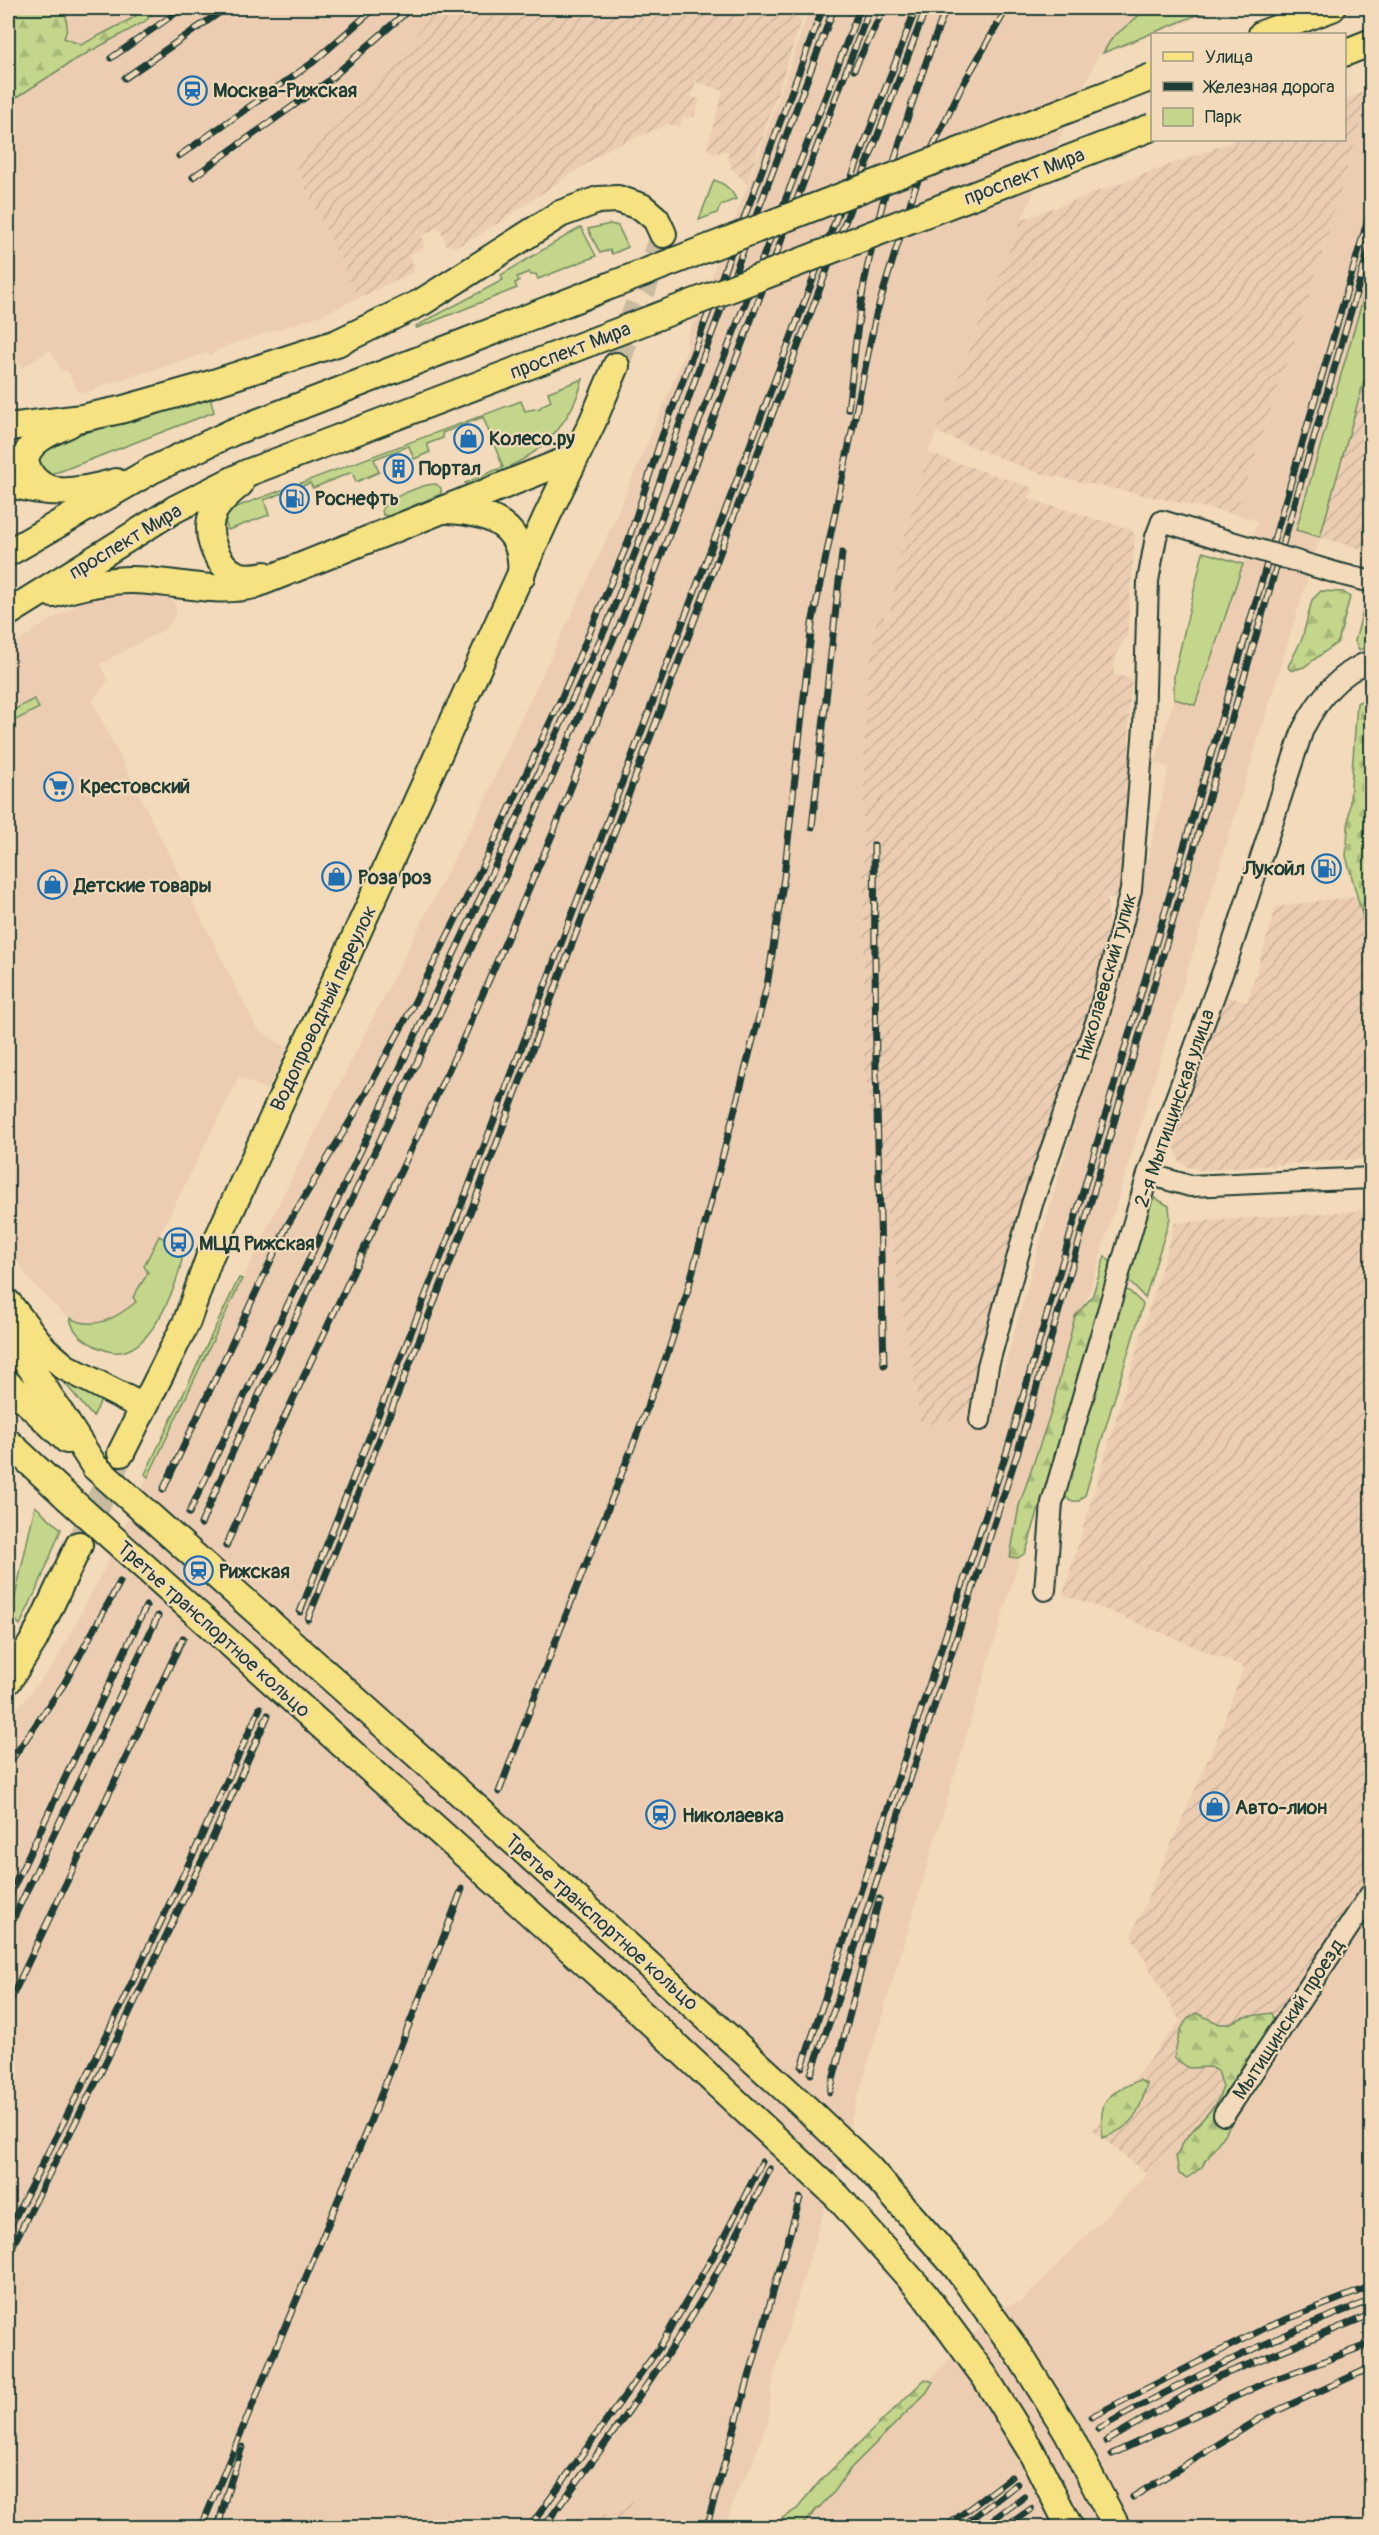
<svg xmlns="http://www.w3.org/2000/svg" width="1379" height="2535" font-family="Pangolin,sans-serif">
<style>
.built{fill:#eccdb2}
.industrial{fill:url(#industrial-furrows)}
.green{fill:#c3d68b;stroke:#718a60;stroke-width:1.5}
.forest{fill:url(#forest-firs);stroke:#718a60;stroke-width:1.5}
.cemetery{fill:url(#cemetery-stones);stroke:#718a60;stroke-width:1.5}
.lines{fill:none;stroke-linecap:round;stroke-linejoin:round}
.major-tunnel{stroke:#c8bb9f;stroke-width:26;stroke-dasharray:26 13;stroke-linecap:butt}
.minor-casing{stroke:#1f3d34;stroke-width:24}
.major-casing{stroke:#1f3d34;stroke-width:30}
.minor{stroke:#f2daba;stroke-width:20}
.major{stroke:#f6e281;stroke-width:26}
.rail-casing{stroke:#1f3d34;stroke-width:7}
.rail{stroke:#f2daba;stroke-width:4.5;stroke-dasharray:14;stroke-linecap:butt}
.minor-bridge-casing{stroke:#1f3d34;stroke-width:24;stroke-linecap:butt}
.major-bridge-casing{stroke:#1f3d34;stroke-width:30;stroke-linecap:butt}
.minor-bridge{stroke:#f2daba;stroke-width:20}
.major-bridge{stroke:#f6e281;stroke-width:26}
.labels{text-anchor:middle;stroke-width:4.5;stroke-linejoin:round;paint-order:stroke}
.poi-label{font-size:20px;font-weight:bold;fill:#1f3d34;stroke:#f2daba;text-anchor:start}
.street-label{font-size:20px;fill:#1f3d34;stroke:#f2daba}
</style>
<defs>
<pattern id="industrial-furrows" width="10" height="10" patternUnits="userSpaceOnUse" patternTransform="scale(1.5)"><rect width="10" height="10" fill="#eccdb2"/><path d="M-1 1l2-2M0 10L10 0M9 11l2-2" fill="none" stroke="#cab19a"/></pattern>
<pattern id="forest-firs" width="22" height="20" patternUnits="userSpaceOnUse" patternTransform="scale(1.5)"><rect width="22" height="20" fill="#c3d68b"/><path d="M5 1l3.5 6h-7zM16 11l3.5 6h-7z" fill="#a7b979"/></pattern>
<pattern id="cemetery-stones" width="16" height="16" patternUnits="userSpaceOnUse" patternTransform="scale(1.5)"><rect width="16" height="16" fill="#c3d68b"/><path d="M2 7V4a2 2 0 0 1 4 0v3zM10 15v-3a2 2 0 0 1 4 0v3z" fill="#a7b979"/></pattern>
</defs>
<rect width="100%" height="100%" fill="#f2daba"/>
<filter id="ink" filterUnits="userSpaceOnUse"><feTurbulence type="fractalNoise" baseFrequency=".0167" numOctaves="2"/><feDisplacementMap in="SourceGraphic" scale="12" xChannelSelector="R" yChannelSelector="G"/><feConvolveMatrix kernelMatrix="1 2 1 2 8 2 1 2 1" color-interpolation-filters="sRGB"/></filter>
<g filter="url(#ink)">
<g class="built">
<polygon points="8,8 438,8 401,53 294,163 358,298 324,314 223,347 210,356 207,353 104,385 91,392 89,390 87,394 78,391 68,371 62,370 50,350 22,368 11,351 12,347 8,346"/>
<polygon points="810,8 1223,8 1098,56 1021,220 928,453 901,546 889,617 877,618 866,690 863,807 864,1071 921,1426 968,1417 988,1423 1140,894 1169,767 1155,763 1174,699 1195,704 1258,521 1235,514 1307,304 1363,115 1363,92 1371,93 1371,356 1320,537 1088,1296 1013,1580 771,2386 769,2418 749,2472 740,2484 724,2527 630,2527 635,2501 584,2523 580,2528 8,2528 8,1720 55,1663 103,1571 281,1199 461,845 476,819 518,725 597,561 688,347 686,339 747,188"/>
<polygon points="113,589 167,594 176,606 176,613 168,627 100,664 108,681 92,701 257,1029 287,1048 267,1090 239,1077 144,1266 148,1273 133,1297 136,1302 122,1313 95,1324 75,1320 65,1315 30,1281 8,1246 8,649 44,624 88,599"/>
<polygon points="1371,1913 1371,2527 788,2528 999,2308 1021,2302 1147,2174 1228,2086 1250,2099"/>
</g>
<g class="industrial">
<polygon points="438,8 746,8 744,17 768,8 802,19 747,184 731,167 727,151 712,153 707,148 723,91 696,82 691,96 700,100 694,117 690,116 689,119 683,117 680,127 669,124 610,148 478,236 455,247 447,245 439,227 421,236 425,247 409,255 414,266 412,273 358,298 294,163 401,53"/>
<polygon points="1363,92 1363,115 1307,304 1235,514 1038,473 936,432 1021,220 1237,140 1344,140 1345,99"/>
<polygon points="1371,356 1371,552 1320,537"/>
<polygon points="928,453 1033,488 1028,499 1130,529 1135,535 1127,636 1117,652 1113,675 1132,678 1129,712 1130,842 1117,898 1107,898 1110,955 1085,1031 1082,1030 1066,1076 1062,1079 1064,1082 1038,1160 968,1417 921,1426 864,1071 863,807 866,690 877,617 889,617 901,546"/>
<polygon points="1357,896 1371,947 1371,1158 1202,1170 1187,1167 1178,1159 1174,1142 1227,996 1247,1002 1276,907"/>
<polygon points="1371,1210 1371,1873 1228,2086 1147,2174 1093,2130 1180,2021 1131,1936 1217,1739 1244,1667 1099,1607 1063,1595 1175,1223"/>
<polygon points="636,2501 630,2527 580,2527 584,2523"/>
</g>
<g class="green">
<polygon points="1148,8 1214,8 1103,53 1112,38"/>
<path d="M 714,180 C 725,184 731,189 736,199 L 721,205 L 717,213 L 699,220 Z"/>
<polygon points="610,224 618,226 628,247 612,254 610,250 600,253 588,229"/>
<polygon points="581,227 596,256 538,279 536,274 531,275 529,272 517,277 519,281 515,283 517,288 417,328 416,326 503,280 501,275"/>
<polygon points="1371,271 1371,356 1320,537 1296,530"/>
<path d="M 583,379 C 573,417 547,450 510,466 L 512,471 L 467,486 L 465,483 L 503,467 L 483,417 L 442,433 L 443,438 L 427,444 L 430,452 L 414,459 L 409,446 L 374,459 L 379,472 L 356,482 L 352,472 L 313,488 L 310,483 L 264,500 L 269,515 L 228,530 L 224,518 L 229,512 L 239,506 L 521,401 L 525,411 L 540,408 L 543,405 L 551,401 L 548,392 Z"/>
<polygon points="210,397 214,412 61,471 49,474 42,473 38,466 38,453 56,441"/>
<path d="M 436,484 L 441,488 L 441,494 L 389,516 L 383,515 L 382,509 C 388,498 423,484 436,484 Z"/>
<polygon points="1203,552 1243,564 1195,705 1174,699 1174,675"/>
<polygon points="1368,592 1371,592 1371,645 1359,650 1355,641"/>
<polygon points="34,699 39,708 8,724 8,713"/>
<polygon points="1155,1198 1169,1206 1170,1218 1145,1298 1128,1280 1149,1203"/>
<path d="M 159,1236 L 183,1248 C 183,1276 156,1339 128,1350 C 117,1355 107,1351 97,1347 C 83,1340 73,1333 70,1318 C 95,1331 116,1318 136,1302 L 133,1297 L 148,1273 L 144,1266 Z"/>
<polygon points="239,1278 242,1279 148,1477 145,1474"/>
<polygon points="1125,1290 1129,1291 1143,1304 1085,1495 1079,1501 1070,1501 1064,1495 1121,1293"/>
<polygon points="59,1376 103,1396 93,1417"/>
<polygon points="35,1506 61,1529 41,1580 20,1625 11,1615"/>
</g>
<g class="forest">
<polygon points="8,8 62,8 66,11 67,29 64,38 81,45 131,19 146,8 160,8 144,22 73,61 8,103"/>
<polygon points="1321,591 1343,592 1350,597 1338,642 1304,667 1291,671 1288,667 1302,639 1312,600"/>
<polygon points="1105,1256 1111,1263 1110,1271 1028,1545 1025,1553 1018,1558 1010,1557 1019,1506 1052,1409 1075,1316 1092,1297"/>
<path d="M 1196,2013 L 1220,2024 L 1228,2024 L 1244,2017 L 1271,2013 L 1274,2021 C 1262,2045 1235,2066 1231,2094 L 1242,2108 L 1201,2168 L 1187,2178 L 1179,2174 L 1176,2156 L 1185,2139 L 1216,2104 L 1223,2087 L 1218,2071 L 1210,2067 L 1189,2068 L 1174,2058 C 1178,2041 1179,2021 1196,2013 Z"/>
<path d="M 1139,2080 L 1147,2084 C 1140,2112 1132,2129 1102,2138 C 1100,2097 1104,2097 1139,2080 Z"/>
<polygon points="925,2379 933,2382 927,2392 850,2469 835,2491 800,2527 776,2527 782,2518 797,2509 819,2482"/>
</g>
<polygon class="cemetery" points="1371,696 1371,947 1346,856 1357,703"/>
<g class="lines">
<g class="major-tunnel">
<polyline points="616,366 663,234"/>
<polyline points="79,1545 121,1453"/>
</g>
<defs>
<g id="minor">
<polyline points="1340,574 1372,582"/>
<polyline points="1148,1174 1190,1186 1372,1178"/>
<polyline points="980,1420 988,1366 1032,1204 1099,1014 1131,890 1144,726 1148,581 1156,537 1162,521 1218,538"/>
<path d="M 1045,1590 L 1052,1503 L 1148,1174 L 1229,955 L 1303,729 C 1319,698 1338,674 1372,660"/>
<polyline points="1224,2115 1372,1892"/>
</g>
<g id="major">
<polyline points="1262,34 1332,8"/>
<polyline points="1344,53 1372,42"/>
<polyline points="8,427 82,418 120,410 198,388 337,343 422,302 560,214 598,200 618,199 642,207 656,219 663,234"/>
<path d="M 8,483 C 49,495 74,494 116,482"/>
<path d="M 240,484 C 231,491 220,501 214,511 C 203,531 216,566 237,575 C 246,578 255,577 265,575"/>
<path d="M 55,490 C 38,486 28,476 25,459 C 30,439 52,432 69,424"/>
<path d="M 447,510 C 491,512 526,526 521,577"/>
<polyline points="8,553 152,470 233,432 612,285"/>
<path d="M 53,594 C 77,587 104,580 130,580 C 171,580 213,595 254,585 L 575,457"/>
<polyline points="8,613 175,509 247,473 591,342"/>
<polyline points="8,1303 44,1349 65,1367 143,1407"/>
<polyline points="8,1338 32,1369 95,1467"/>
<polyline points="8,1384 67,1440"/>
<polyline points="8,1442 67,1497"/>
<polyline points="121,1453 187,1321 209,1258 547,516 593,421 616,366"/>
<polyline points="8,1681 34,1640 79,1545"/>
</g>
</defs>
<use href="#minor" class="minor-casing"/>
<use href="#major" class="major-casing"/>
<use href="#minor" class="minor"/>
<use href="#major" class="major"/>
<defs>
<g id="rail">
<polyline points="111,58 183,8"/>
<polyline points="854,70 884,8"/>
<polyline points="125,78 226,8"/>
<polyline points="179,156 312,63 375,8"/>
<polyline points="193,177 327,82 411,8"/>
<path d="M 848,409 C 854,364 857,318 866,274 C 885,183 913,94 946,8"/>
<polyline points="812,827 842,553"/>
<polyline points="874,845 876,1071 884,1365"/>
<polyline points="163,1490 288,1224 355,1113 408,1015 487,857 561,699 627,545 661,439 823,8"/>
<polyline points="189,1513 471,918 607,625 637,548 699,368 834,8"/>
<polyline points="201,1524 240,1435 550,782 621,622 860,8"/>
<polyline points="226,1546 270,1448 464,1037 553,833 624,653 870,8"/>
<polyline points="300,1612 469,1186 916,8"/>
<polyline points="308,1619 479,1190 926,8"/>
<polyline points="8,1765 64,1684 120,1582"/>
<polyline points="499,1792 553,1648 633,1445 669,1349 687,1293 767,986 784,877 812,624 876,315 914,191 926,161 961,88 1007,8"/>
<polyline points="8,1899 146,1606"/>
<polyline points="8,1930 158,1616"/>
<polyline points="8,2005 183,1638"/>
<polyline points="802,2067 1007,1451 1372,205"/>
<polyline points="811,2074 841,1990 1018,1451 1372,239"/>
<polyline points="830,2092 879,1899"/>
<polyline points="8,2231 91,2068 199,1842 260,1708"/>
<polyline points="8,2255 100,2074 209,1846 268,1715"/>
<polyline points="1091,2417 1267,2327 1372,2286"/>
<path d="M 1098,2429 C 1186,2380 1276,2335 1372,2300"/>
<polyline points="1106,2441 1215,2378 1372,2314"/>
<polyline points="1112,2454 1258,2386 1372,2343"/>
<polyline points="1133,2497 1261,2418 1372,2367"/>
<path d="M 201,2528 C 290,2315 380,2104 462,1889"/>
<polyline points="218,2528 226,2496 242,2447"/>
<polyline points="529,2528 659,2348 721,2243 762,2162"/>
<path d="M 543,2528 C 593,2460 644,2393 688,2322 C 719,2273 744,2221 770,2169"/>
<polyline points="706,2528 800,2198"/>
<polyline points="944,2528 1011,2477"/>
<polyline points="960,2528 1017,2484"/>
<polyline points="981,2528 1024,2497"/>
<polyline points="1004,2528 1031,2509"/>
</g>
</defs>
<use href="#rail" class="rail-casing"/>
<use href="#rail" class="rail"/>
<defs>
<polyline id="minor-bridge" points="1218,538 1340,574"/>
<g id="major-bridge">
<polyline points="612,285 1152,77"/>
<polyline points="591,342 1152,127"/>
<polyline points="95,1467 488,1818 807,2109 868,2167 956,2267 1019,2354 1067,2431 1117,2528"/>
<polyline points="67,1497 628,2001 837,2196 924,2294 985,2377 1031,2451 1070,2528"/>
</g>
</defs>
<use href="#minor-bridge" class="minor-bridge-casing"/>
<use href="#major-bridge" class="major-bridge-casing"/>
<use href="#minor-bridge" class="minor-bridge"/>
<use href="#major-bridge" class="major-bridge"/>
</g>
</g>
<defs>
<symbol id="station-ring" viewBox="-11 -11 22 22"><circle r="9.5" fill="#f2daba" stroke="#1f6fb2" stroke-width="1.5"/><path d="M-3-6H3Q5-6 5-4V2Q5 4 3 4L4.5 6H3L1.5 4h-3L-3 6H-4.5L-3 4Q-5 4-5 2V-4Q-5-6-3-6ZM-3.5-4v3h7v-3ZM-3.5 1v1.5H-2V1ZM2 1v1.5H3.5V1Z" fill="#1f6fb2"/></symbol>
<symbol id="shop-ring" viewBox="-11 -11 22 22"><circle r="9.5" fill="#f2daba" stroke="#1f6fb2" stroke-width="1.5"/><path d="M-5-2.5h2.3a2.7 3.5 0 0 1 5.4 0H5L5.5 6h-11ZM-1.5-2.5h3a1.5 2.3 0 0 0-3 0Z" fill="#1f6fb2"/></symbol>
<symbol id="building-ring" viewBox="-11 -11 22 22"><circle r="9.5" fill="#f2daba" stroke="#1f6fb2" stroke-width="1.5"/><path d="M-4-6H4V6H1V3H-1V6H-4ZM-2.5-4.3h1.7v1.8h-1.7ZM.8-4.3h1.7v1.8H.8ZM-2.5-1h1.7V.8h-1.7ZM.8-1h1.7V.8H.8Z" fill="#1f6fb2"/></symbol>
<symbol id="fuel-ring" viewBox="-11 -11 22 22"><circle r="9.5" fill="#f2daba" stroke="#1f6fb2" stroke-width="1.5"/><path d="M-5.5-6h7V0h2V4h1.3V-2.5L3-4.5l.8-.8L6-3V5H2.5V1h-1V6h-7ZM-4.2-4.7v3.2H.2V-4.7Z" fill="#1f6fb2"/></symbol>
<symbol id="supermarket-ring" viewBox="-11 -11 22 22"><circle r="9.5" fill="#f2daba" stroke="#1f6fb2" stroke-width="1.5"/><path d="M-6-5.5h2.5l.6 2H6L4.5 2H-2.5L-4.4-4H-6ZM-1.5 3.2a1.3 1.3 0 1 0 .1 0ZM3 3.2a1.3 1.3 0 1 0 .1 0Z" fill="#1f6fb2"/></symbol>
<symbol id="bus-ring" viewBox="-11 -11 22 22"><circle r="9.5" fill="#f2daba" stroke="#1f6fb2" stroke-width="1.5"/><path d="M-5-6H5V4H4V6H2V4H-2V6H-4V4H-5ZM-3.5-4V0h7V-4ZM-3.5 1.2v1.5H-2V1.2ZM2 1.2v1.5H3.5V1.2Z" fill="#1f6fb2"/></symbol>
</defs>
<g fill-rule="evenodd">
<use href="#station-ring" x="176" y="74" width="33" height="33"/>
<use href="#shop-ring" x="452" y="422" width="33" height="33"/>
<use href="#building-ring" x="382" y="452" width="33" height="33"/>
<use href="#fuel-ring" x="278" y="482" width="33" height="33"/>
<use href="#supermarket-ring" x="42" y="770" width="33" height="33"/>
<use href="#fuel-ring" x="1310" y="852" width="33" height="33"/>
<use href="#shop-ring" x="320" y="860" width="33" height="33"/>
<use href="#shop-ring" x="36" y="868" width="33" height="33"/>
<use href="#bus-ring" x="162" y="1226" width="33" height="33"/>
<use href="#station-ring" x="182" y="1554" width="33" height="33"/>
<use href="#shop-ring" x="1198" y="1790" width="33" height="33"/>
<use href="#station-ring" x="644" y="1798" width="33" height="33"/>
</g>
<g class="labels">
<g class="poi-label">
<text x="213" y="97">Москва-Рижская</text>
<text x="489" y="445">Колесо.ру</text>
<text x="419" y="475">Портал</text>
<text x="315" y="505">Роснефть</text>
<text x="80" y="793">Крестовский</text>
<text x="1305" y="875" text-anchor="end">Лукойл</text>
<text x="358" y="884">Роза роз</text>
<text x="74" y="892">Детские товары</text>
<text x="199" y="1250">МЦД Рижская</text>
<text x="219" y="1578">Рижская</text>
<text x="1235" y="1814">Авто-лион</text>
<text x="682" y="1822">Николаевка</text>
</g>
<g class="street-label">
<text transform="translate(1024 176) rotate(-21)" y="7">проспект Мира</text>
<text transform="translate(570 350) rotate(-21)" y="7">проспект Мира</text>
<text transform="translate(125 541) rotate(-31)" y="7">проспект Мира</text>
<text transform="translate(1106 977) rotate(-74)" y="7">Николаевский тупик</text>
<text transform="translate(323 1008) rotate(-65)" y="7">Водопроводный переулок</text>
<text transform="translate(1174 1108) rotate(-71)" y="7">2-я Мытищинская улица</text>
<text transform="translate(214 1629) rotate(42)" y="7">Третье транспортное кольцо</text>
<text transform="translate(602 1922) rotate(42)" y="7">Третье транспортное кольцо</text>
<text transform="translate(1288 2019) rotate(-57)" y="7">Мытищинский проезд</text>
</g>
</g>
<rect width="1379" height="2535" fill="none" stroke="#f2daba" stroke-width="30"/>
<rect x="15" y="15" width="1349" height="2505" fill="none" stroke="#1f3d34" stroke-width="2" filter="url(#ink)"/>
<rect x="1151" y="33" width="195" height="108" fill="#f2daba" stroke="#9e9b84" stroke-width="1.5"/>
<rect x="1163" y="52" width="30" height="9" fill="#f6e281" stroke="#9e9b84" stroke-width="1.5"/>
<text x="1205" y="63" font-size="18" fill="#1f3d34">Улица</text>
<rect x="1163" y="82" width="30" height="9" fill="#1f3d34" stroke="#9e9b84" stroke-width="1.5"/>
<text x="1205" y="93" font-size="18" fill="#1f3d34">Железная дорога</text>
<rect x="1163" y="108" width="30" height="18" fill="#c3d68b" stroke="#9e9b84" stroke-width="1.5"/>
<text x="1205" y="123" font-size="18" fill="#1f3d34">Парк</text>
</svg>
